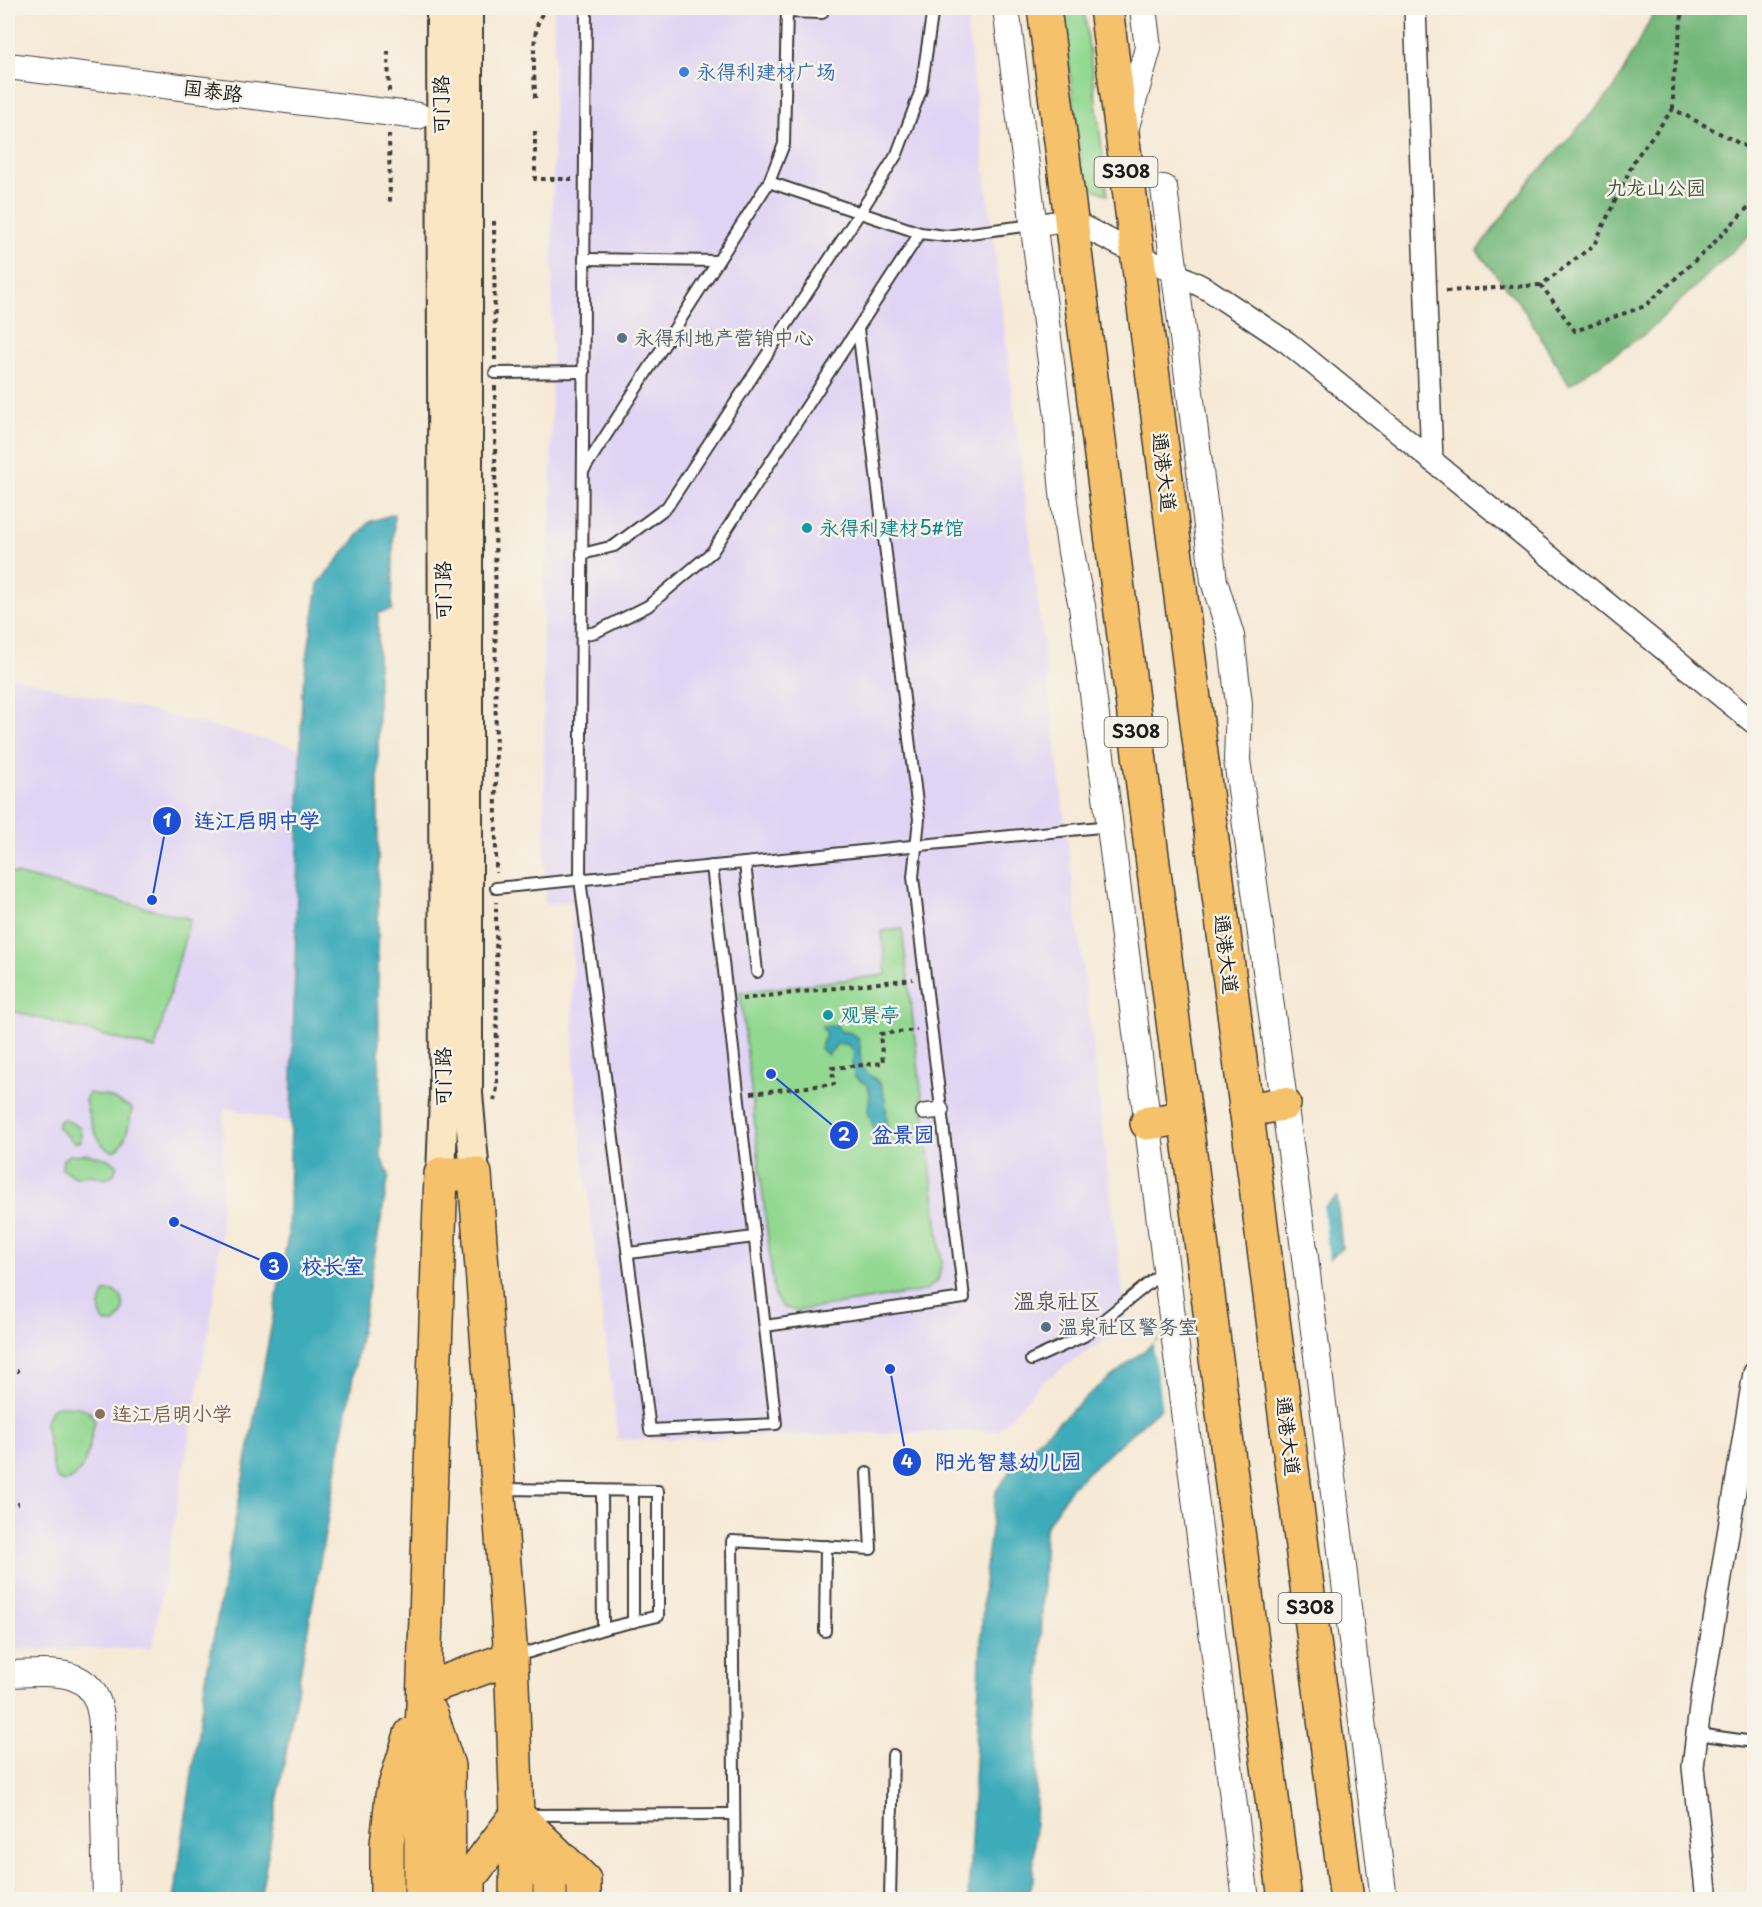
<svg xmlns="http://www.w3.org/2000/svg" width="1762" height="1907" font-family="'Playpen Sans','LXGW WenKai TC',sans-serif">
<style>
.built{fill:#e0d4f4}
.green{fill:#92d891;stroke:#577a56;stroke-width:1.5}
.forest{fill:#75b87b;stroke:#486a4c;stroke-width:1.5}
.water{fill:#3cabba;stroke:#2c646b;stroke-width:1.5}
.pier{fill:#f6e9d6}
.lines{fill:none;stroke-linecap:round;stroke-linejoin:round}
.service-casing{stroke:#3d3b38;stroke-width:14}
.pedestrian-casing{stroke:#3d3b38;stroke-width:18}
.minor-casing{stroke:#3d3b38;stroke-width:24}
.tertiary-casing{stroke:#3d3b38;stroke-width:28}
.secondary-casing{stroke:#3d3b38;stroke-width:32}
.primary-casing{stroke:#3d3b38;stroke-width:36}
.motorway-casing{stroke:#3d3b38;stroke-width:36}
.path{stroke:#3d3b38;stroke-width:4;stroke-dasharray:4.5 4.5;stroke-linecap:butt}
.service{stroke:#fff;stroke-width:10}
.pedestrian{stroke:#fff;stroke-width:15}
.minor{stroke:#fff;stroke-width:21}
.tertiary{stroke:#fff;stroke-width:26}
.secondary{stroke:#fbe6c4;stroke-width:28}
.primary{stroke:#f5c16b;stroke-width:33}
.motorway{stroke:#f5c16b;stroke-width:33}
.shop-dot{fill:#3f7fe0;stroke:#f7f3e8;stroke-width:2}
.service-dot{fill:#5c6f8a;stroke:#f7f3e8;stroke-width:2}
.culture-dot{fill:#0f9aa8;stroke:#f7f3e8;stroke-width:2}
.education-dot{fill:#8d6e63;stroke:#f7f3e8;stroke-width:2}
.labels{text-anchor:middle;stroke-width:5;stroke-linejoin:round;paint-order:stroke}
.shield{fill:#f7f3e8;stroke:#5e5c59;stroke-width:1.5}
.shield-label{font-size:18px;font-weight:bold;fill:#1c1c1c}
.shop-label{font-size:20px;fill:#366cbe;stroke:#f7f3e8;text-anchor:start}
.street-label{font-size:20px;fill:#1c1c1c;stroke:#f7f3e8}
.park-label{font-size:20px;fill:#3f543f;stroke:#f7f3e8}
.service-label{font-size:20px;fill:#4e5e75;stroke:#f7f3e8;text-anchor:start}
.culture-label{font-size:20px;fill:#0d838f;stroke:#f7f3e8;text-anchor:start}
.education-label{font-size:20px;fill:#785e54;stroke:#f7f3e8;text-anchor:start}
.quarter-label{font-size:22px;fill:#5b4e68;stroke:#f7f3e8}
.leader{fill:none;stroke:#1d4ed8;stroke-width:2}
.callout-dot{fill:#1d4ed8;stroke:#f7f3e8;stroke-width:2}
.mark-label{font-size:18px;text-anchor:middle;font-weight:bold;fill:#fff}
.callout-label{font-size:21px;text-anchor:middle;font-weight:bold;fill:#1d4ed8;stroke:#f7f3e8;stroke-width:5;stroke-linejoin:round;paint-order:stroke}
</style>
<rect width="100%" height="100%" fill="#f7f3e8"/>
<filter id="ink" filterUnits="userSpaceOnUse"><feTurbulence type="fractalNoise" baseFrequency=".0167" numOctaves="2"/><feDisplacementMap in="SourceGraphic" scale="12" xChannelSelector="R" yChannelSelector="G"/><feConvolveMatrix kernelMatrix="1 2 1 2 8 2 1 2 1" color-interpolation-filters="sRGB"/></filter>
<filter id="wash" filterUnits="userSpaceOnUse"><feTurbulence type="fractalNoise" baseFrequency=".008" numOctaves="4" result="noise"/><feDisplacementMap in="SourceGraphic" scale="24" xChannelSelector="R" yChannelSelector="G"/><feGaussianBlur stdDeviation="1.35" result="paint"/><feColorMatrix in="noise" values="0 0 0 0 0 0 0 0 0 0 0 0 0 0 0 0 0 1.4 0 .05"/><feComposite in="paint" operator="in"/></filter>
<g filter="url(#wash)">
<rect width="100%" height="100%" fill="#f6e9d6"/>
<g class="built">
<polygon points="554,8 969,8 968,32 1127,1325 1042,1382 999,1430 618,1440 574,1081 572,901 545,904 543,594 551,516"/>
<polygon points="8,676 300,748 290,1123 224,1107 221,1224 215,1293 152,1648 8,1650"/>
</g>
<g class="green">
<polygon points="1062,8 1084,8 1108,195 1083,184"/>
<polygon points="8,872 190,919 155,1049 8,1010"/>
<polygon points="902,929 942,1263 938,1280 925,1291 796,1311 782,1307 774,1294 740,992 886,975 882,931"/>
<path d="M 89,1093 L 109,1097 L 132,1108 C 122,1179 95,1150 85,1100 Z"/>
<polygon points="63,1119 80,1127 81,1141 75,1143 58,1128 58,1123"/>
<polygon points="85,1154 105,1158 117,1164 114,1174 106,1179 91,1175 75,1177 62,1169 63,1159 70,1155"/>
<path d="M 113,1291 L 121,1296 C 125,1307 124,1314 115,1323 L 105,1323 C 97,1312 99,1303 105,1292 Z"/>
<path d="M 58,1406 C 75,1407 89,1404 95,1421 C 89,1443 88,1479 62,1482 L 55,1477 L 45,1423 L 52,1408 Z"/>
</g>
<polygon class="forest" points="1650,8 1754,8 1754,231 1645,334 1569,385 1523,308 1477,251 1527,184 1614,89 1652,16"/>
<g class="water">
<polygon points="394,514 392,610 378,613 378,983 381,1158 389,1174 260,1899 174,1899 205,1683 288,1236 302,693 318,584 369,522"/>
<path d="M 837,1025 L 840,1031 C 870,1033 855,1052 863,1069 C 867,1076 876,1077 880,1084 C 888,1097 886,1123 888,1139 L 886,1147 L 880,1146 L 868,1111 L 870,1094 L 868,1086 L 855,1077 L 852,1063 L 854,1052 L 847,1044 L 837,1044 L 828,1055 L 820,1048 L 826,1035 L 822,1026 Z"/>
<polygon points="1337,1197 1342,1248 1072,1486 1045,1528 1033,1880 1028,1899 968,1900 984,1583 996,1491 1021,1456 1091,1393"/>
</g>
<polygon class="pier" points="1323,1204 1329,1263 1162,1410 1153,1344"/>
</g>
<g filter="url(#ink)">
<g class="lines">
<defs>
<g id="service">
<polyline points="586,8 580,879 650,1430 776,1424 712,866"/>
<polyline points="787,12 822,13 822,8"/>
<polyline points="769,182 920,233 946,236 1033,225"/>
<polyline points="584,259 718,261"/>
<polyline points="495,373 584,372"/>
<polyline points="583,471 769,182 784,144 787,8"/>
<polyline points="582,554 614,546 667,507 859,214 897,154 921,90 933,8"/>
<polyline points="582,635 596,632 648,606 712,552 920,233"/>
<polyline points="745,863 757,972"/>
<polyline points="496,888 1110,826"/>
<polyline points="629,1253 754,1237"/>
<polyline points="765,1326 964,1298 913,877 919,819 858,329"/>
<polyline points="1031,1360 1084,1336 1164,1271"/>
<polyline points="502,1489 658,1491 658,1616 603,1629 514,1657"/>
<polyline points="602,1491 603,1629"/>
<polyline points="633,1491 633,1622"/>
<polyline points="825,1631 826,1546"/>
<polyline points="1697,1734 1754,1742"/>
<polyline points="527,1815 734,1814"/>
<polyline points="735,1900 732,1541 871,1549 867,1473"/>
<polyline points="890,1900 893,1755"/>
</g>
<polyline id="pedestrian" points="924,1112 941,1110"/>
<g id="minor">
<polyline points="1415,8 1432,461"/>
<polyline points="1034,225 1070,220 1207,289 1288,343 1754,723"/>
<polyline points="1707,1900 1693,1767 1700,1708 1754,1373"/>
</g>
<g id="tertiary">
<path d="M 1006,8 L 1058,417 C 1060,481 1067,543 1082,606 L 1246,1900"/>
<polyline points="8,66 418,116"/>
<polyline points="1125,130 1148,48 1143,8"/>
<polyline points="1164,188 1214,581 1231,636 1239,704 1237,760 1300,1217 1384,1900"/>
<path d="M 8,1674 C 54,1673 99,1664 102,1726 L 106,1900"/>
</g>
<g id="secondary">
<polyline points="468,8 468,1094 475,1174"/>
<polyline points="441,1174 444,1097 441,8"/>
</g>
<g id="primary">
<polyline points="1044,8 1285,1900"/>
<polyline points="1106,8 1347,1900"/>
<polyline points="1246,1110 1284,1104"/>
<polyline points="1147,1123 1185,1118"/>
</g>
<g id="motorway">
<polyline points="424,1689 511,1658"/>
<polyline points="431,1714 448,1766 449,1900"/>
<polyline points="517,1815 584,1880 584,1900"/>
<polyline points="528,1839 550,1882 550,1900"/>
<polyline points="387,1900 387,1844 392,1796 411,1734"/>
<polyline points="421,1900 421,1765 441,1174 475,1174 511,1658 517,1815 516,1900"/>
<polyline points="469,1900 469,1878 517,1815"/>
</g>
</defs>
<use href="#service" class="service-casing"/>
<use href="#pedestrian" class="pedestrian-casing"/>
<use href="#minor" class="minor-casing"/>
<use href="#tertiary" class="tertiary-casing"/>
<use href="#secondary" class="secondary-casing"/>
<use href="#primary" class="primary-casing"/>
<use href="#motorway" class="motorway-casing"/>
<g class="path">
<polyline points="388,51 389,92"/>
<path d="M 535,98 C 535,77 528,17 549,8"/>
<polyline points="1673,109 1673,83 1683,8"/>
<polyline points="535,131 535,179 572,179"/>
<polyline points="389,134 390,202"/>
<polyline points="1754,151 1673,109 1635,159 1594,245 1541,285 1575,331 1645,306 1712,245 1754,201"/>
<polyline points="494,221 495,360"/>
<polyline points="1446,291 1541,285"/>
<polyline points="495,386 496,873"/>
<polyline points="742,999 913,979"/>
<polyline points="751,1093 834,1084 832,1068 883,1063 880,1034 917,1030"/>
<polyline points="494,1101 497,1088 496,902"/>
<polyline points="8,1371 19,1371"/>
<polyline points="8,1504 19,1504"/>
</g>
<use href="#service" class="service"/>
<use href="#pedestrian" class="pedestrian"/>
<use href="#minor" class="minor"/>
<use href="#tertiary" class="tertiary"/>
<use href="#secondary" class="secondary"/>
<use href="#primary" class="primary"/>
<use href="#motorway" class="motorway"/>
</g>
</g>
<circle class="shop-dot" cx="684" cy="72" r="6"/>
<g class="service-dot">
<circle cx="622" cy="338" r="6"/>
<circle cx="1046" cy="1327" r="6"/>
</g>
<g class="culture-dot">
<circle cx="807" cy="528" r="6"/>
<circle cx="828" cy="1015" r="6"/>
</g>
<circle class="education-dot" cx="100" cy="1414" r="6"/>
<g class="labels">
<g class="shield">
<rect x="1094.5" y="157" width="63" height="30" rx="4.5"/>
<rect x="1104.5" y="717" width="63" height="30" rx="4.5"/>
<rect x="1278.5" y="1593" width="63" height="30" rx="4.5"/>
</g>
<g class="shield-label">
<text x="1126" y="178">S308</text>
<text x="1136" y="738">S308</text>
<text x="1310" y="1614">S308</text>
</g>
<g class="shop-label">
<text x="696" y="79">永得利建材广场</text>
</g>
<g class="street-label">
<text transform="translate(213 91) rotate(7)" y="7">国泰路</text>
<text transform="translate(441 105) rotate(-90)" y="7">可门路</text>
<text transform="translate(1164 472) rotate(83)" y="7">通港大道</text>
<text transform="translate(443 591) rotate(-90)" y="7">可门路</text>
<text transform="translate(1226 954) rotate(83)" y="7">通港大道</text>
<text transform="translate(443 1077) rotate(-90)" y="7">可门路</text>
<text transform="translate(1288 1436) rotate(83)" y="7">通港大道</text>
</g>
<g class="park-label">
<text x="1656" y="195">九龙山公园</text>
</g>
<g class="service-label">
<text x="634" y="345">永得利地产营销中心</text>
<text x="1058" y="1334">温泉社区警务室</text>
</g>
<g class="culture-label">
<text x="819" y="535">永得利建材5#馆</text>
<text x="840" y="1022">观景亭</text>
</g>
<g class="education-label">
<text x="112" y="1421">连江启明小学</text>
</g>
<g class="quarter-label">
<text x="1057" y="1309">温泉社区</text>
</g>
</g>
<path class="leader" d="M152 900L167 821M771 1074L844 1135M174 1222L274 1266M890 1369L907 1462"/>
<g class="callout-dot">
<circle cx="152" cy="900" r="6"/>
<circle cx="771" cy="1074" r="6"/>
<circle cx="174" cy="1222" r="6"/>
<circle cx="890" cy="1369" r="6"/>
<circle cx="167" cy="821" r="15"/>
<circle cx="844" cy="1135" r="15"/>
<circle cx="274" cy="1266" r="15"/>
<circle cx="907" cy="1462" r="15"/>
</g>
<g class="mark-label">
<text x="167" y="827">1</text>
<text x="844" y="1141">2</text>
<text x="274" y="1273">3</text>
<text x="907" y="1468">4</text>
</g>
<g class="callout-label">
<text x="257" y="828">连江启明中学</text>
<text x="903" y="1142">盆景园</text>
<text x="333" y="1274">校长室</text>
<text x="1008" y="1469">阳光智慧幼儿园</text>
</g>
<rect width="1762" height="1907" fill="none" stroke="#f7f3e8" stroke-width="30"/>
</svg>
